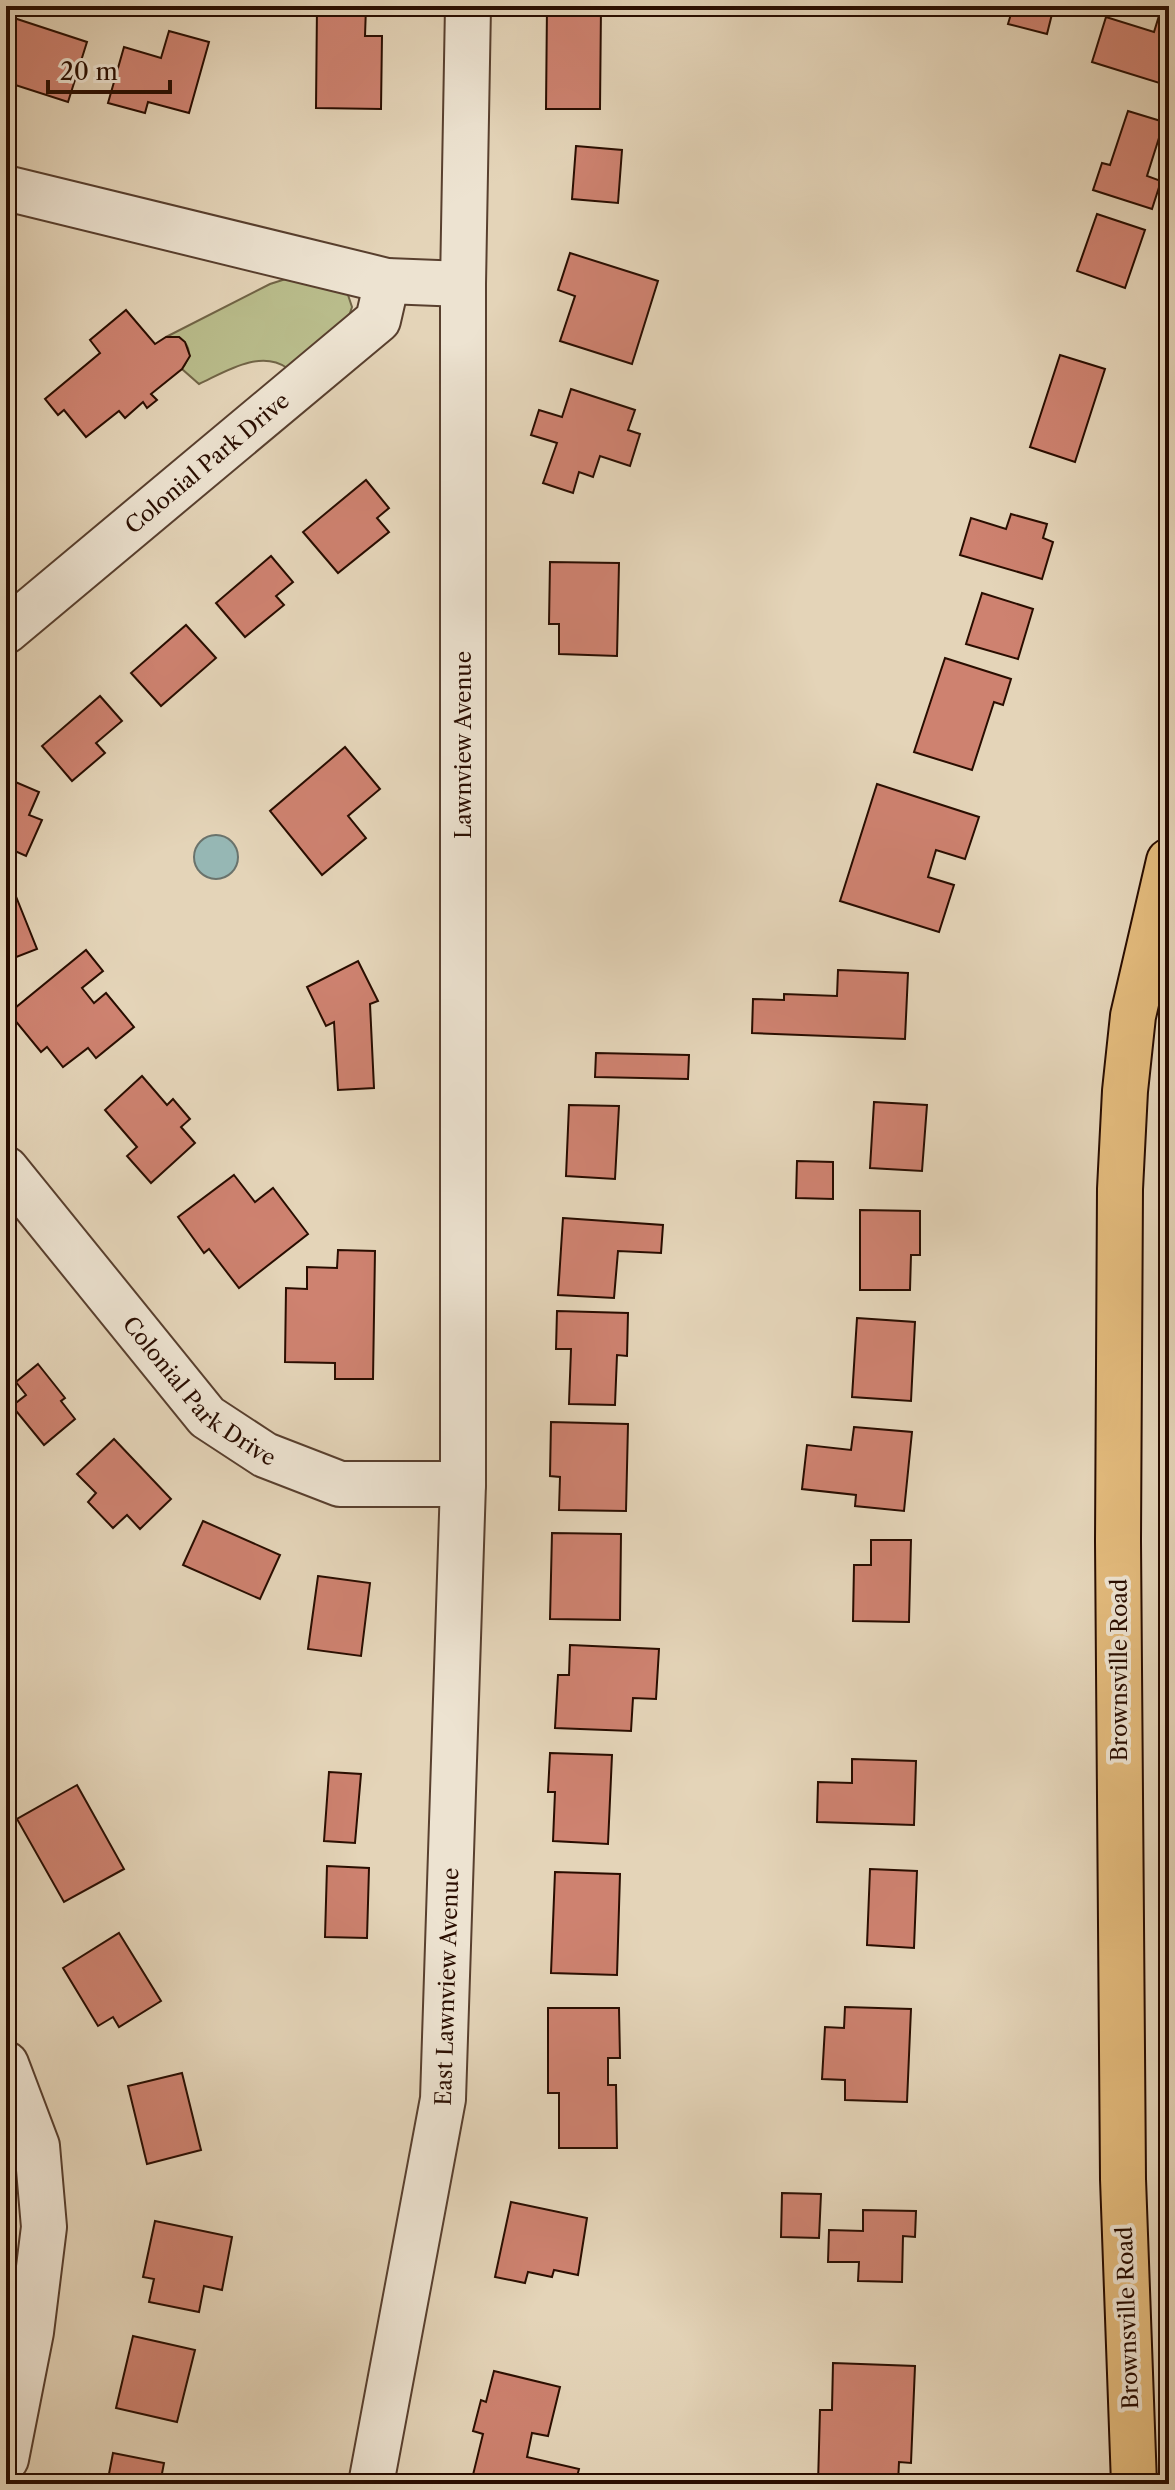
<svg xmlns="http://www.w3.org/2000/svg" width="1175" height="2490" font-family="'Libre Caslon Text',serif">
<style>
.green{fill:#b9bc8b;stroke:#716446;stroke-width:2}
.water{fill:#96b7b4;stroke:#6a736c;stroke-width:2}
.building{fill:#ce8270;stroke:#290d00;stroke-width:2}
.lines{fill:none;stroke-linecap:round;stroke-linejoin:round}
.minor-casing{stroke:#583f2e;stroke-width:48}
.major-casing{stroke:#290d00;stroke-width:48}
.minor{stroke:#ede3d1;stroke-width:44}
.major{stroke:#e2ba7c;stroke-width:44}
.labels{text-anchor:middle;stroke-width:8;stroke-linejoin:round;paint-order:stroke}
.street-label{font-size:22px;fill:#290d00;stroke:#ede3d1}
</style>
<rect width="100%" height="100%" fill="#e4d4b8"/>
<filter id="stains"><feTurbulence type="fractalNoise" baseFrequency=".0025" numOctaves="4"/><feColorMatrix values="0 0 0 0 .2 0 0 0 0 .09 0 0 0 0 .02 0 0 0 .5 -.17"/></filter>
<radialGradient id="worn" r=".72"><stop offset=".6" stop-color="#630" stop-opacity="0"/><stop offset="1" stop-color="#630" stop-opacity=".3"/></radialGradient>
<path class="green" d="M 292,277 L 346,289 L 352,307 L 349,316 L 287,368 C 260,349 225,372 199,384 L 182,369 C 191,356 192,347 179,337 L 166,337 L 270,284 Z"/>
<circle class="water" cx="216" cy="857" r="22"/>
<g class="building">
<polygon points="317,6 366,7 365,36 382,36 381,109 316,108"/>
<polygon points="547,6 601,6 600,109 546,109"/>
<polygon points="978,6 1054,6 1047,34 1008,24 1011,14"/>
<polygon points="1162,6 1169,6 1169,86 1092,62 1106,17 1154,32"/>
<polygon points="14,18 87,42 68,102 6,82 6,43"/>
<polygon points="169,31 209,42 189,113 148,102 145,113 108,103 124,47 161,58"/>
<polygon points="1128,111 1164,122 1147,176 1161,181 1152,209 1093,190 1102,163 1110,165"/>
<polygon points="576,146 622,150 618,203 572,199"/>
<polygon points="1097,214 1145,230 1125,288 1077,271"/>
<polygon points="570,253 658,281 632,364 560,341 575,296 558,290"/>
<polygon points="126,310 155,344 166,337 179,337 185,342 190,356 182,369 151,394 157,400 147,408 143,402 125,418 119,411 86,437 64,410 58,415 45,399 100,353 90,340"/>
<polygon points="1060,355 1105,369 1075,462 1030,447"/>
<polygon points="571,389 635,410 628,430 640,434 630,466 600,456 593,477 579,472 573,493 543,483 557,443 531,435 539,410 562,417"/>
<polygon points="366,480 389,508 377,518 389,532 338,573 303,532"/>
<polygon points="1011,514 1047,524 1043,538 1053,542 1042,579 960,555 971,518 1006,529"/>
<polygon points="271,556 293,582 276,596 284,605 245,637 216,603"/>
<polygon points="550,562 619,563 617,656 559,654 559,624 549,624"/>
<polygon points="982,593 1033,609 1018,659 966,644"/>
<polygon points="186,625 216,658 161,706 131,673"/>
<polygon points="945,658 1011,679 1003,705 994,702 972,770 914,752"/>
<polygon points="100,696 122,721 96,743 105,753 72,781 42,746"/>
<polygon points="345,747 380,789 348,816 366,838 322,875 270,811"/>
<polygon points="6,778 39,792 29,815 42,820 26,856 6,847"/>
<polygon points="877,784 979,817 965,859 936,850 928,877 954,885 939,932 840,901"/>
<polygon points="15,894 37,949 6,961 6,897"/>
<polygon points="86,950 103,971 82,988 94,1003 106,993 134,1027 96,1058 88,1048 63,1067 47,1047 41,1052 9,1013"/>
<polygon points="358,961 378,1001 370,1004 374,1088 338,1090 334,1022 326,1026 307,987"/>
<polygon points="838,970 908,973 905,1039 752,1033 753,999 784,1000 784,994 837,996"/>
<polygon points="596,1053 689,1055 688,1079 595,1077"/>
<polygon points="142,1076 167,1105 173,1099 190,1119 181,1127 195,1143 151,1183 127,1156 137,1147 105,1110"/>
<polygon points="874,1102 927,1105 922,1171 870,1168"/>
<polygon points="569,1105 619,1106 615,1179 566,1176"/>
<polygon points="797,1161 833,1162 833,1199 796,1198"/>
<polygon points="234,1175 255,1202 273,1188 308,1234 239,1288 209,1249 204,1253 178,1217"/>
<polygon points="860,1210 920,1211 920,1255 911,1255 910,1290 860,1290"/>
<polygon points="563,1218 663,1225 661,1253 618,1251 614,1298 558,1295"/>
<polygon points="338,1250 375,1251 373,1379 335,1379 335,1363 285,1362 286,1288 307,1289 307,1267 337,1268"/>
<polygon points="557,1311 628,1313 627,1356 617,1355 615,1405 569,1404 571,1349 556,1349"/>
<polygon points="857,1318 915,1322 911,1401 852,1397"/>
<polygon points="38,1364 65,1398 61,1401 75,1419 44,1445 12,1406 26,1395 16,1382"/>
<polygon points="551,1422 628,1424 626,1511 559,1510 560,1477 550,1476"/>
<polygon points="854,1427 912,1432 904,1511 855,1506 856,1495 802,1489 807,1445 851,1450"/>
<polygon points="114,1439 171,1499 140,1529 127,1515 113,1528 88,1502 96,1493 77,1474"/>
<polygon points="203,1521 280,1555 260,1599 183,1565"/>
<polygon points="552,1533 621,1534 620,1620 550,1619"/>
<polygon points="871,1540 911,1540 909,1622 853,1621 854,1565 871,1565"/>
<polygon points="318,1576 370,1583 361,1656 308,1649"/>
<polygon points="570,1645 659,1649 656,1699 633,1698 631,1731 555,1728 558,1675 569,1675"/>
<polygon points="550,1753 612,1755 608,1844 553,1841 555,1792 548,1792"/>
<polygon points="852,1759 916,1761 914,1825 817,1822 818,1782 852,1783"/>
<polygon points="329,1772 361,1774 355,1843 324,1841"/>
<polygon points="77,1785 124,1869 64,1902 17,1819"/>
<polygon points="327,1866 369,1868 367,1938 325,1937"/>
<polygon points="870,1869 917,1871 914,1948 867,1945"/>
<polygon points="555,1872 620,1874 617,1975 551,1973"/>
<polygon points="119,1933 161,2001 119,2027 113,2017 98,2026 63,1968"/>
<polygon points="845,2007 911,2009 907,2102 845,2100 845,2080 822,2079 825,2027 844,2028"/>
<polygon points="548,2008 619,2008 620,2058 608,2058 608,2085 616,2085 617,2148 559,2148 559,2093 548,2093"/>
<polygon points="182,2073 201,2150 147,2164 128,2086"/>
<polygon points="782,2193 821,2194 819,2238 781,2237"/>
<polygon points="511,2202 587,2218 578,2275 554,2270 552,2277 528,2272 525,2283 495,2277"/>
<polygon points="863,2210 916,2211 915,2237 903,2236 902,2282 858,2281 859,2262 828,2262 829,2230 863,2231"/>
<polygon points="155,2221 232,2237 222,2290 204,2286 199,2312 149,2302 154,2279 143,2277"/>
<polygon points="133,2336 195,2350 177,2422 116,2408"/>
<polygon points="833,2363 915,2366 911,2463 899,2462 898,2484 818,2484 820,2410 832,2410"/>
<polygon points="494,2371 560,2387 548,2436 532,2433 527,2457 579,2469 575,2484 492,2484 472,2479 483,2434 473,2431 481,2400 486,2402"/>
<polygon points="113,2453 164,2463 160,2484 107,2484"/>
</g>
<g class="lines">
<defs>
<g id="minor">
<polyline points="6,188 387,281 463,284"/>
<path id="s1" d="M 6,631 L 378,320 L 387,281"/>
<path id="s2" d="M 6,1169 L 207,1417 L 265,1455 L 340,1484 L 463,1484"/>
<polyline points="6,2064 37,2146 44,2227 31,2332 6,2459"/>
<path id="s3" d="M 371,2484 L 443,2099 L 463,1484 L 463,284 L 468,6"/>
</g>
<polyline id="major" points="1134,2484 1123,2179 1118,1541 1120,1189 1125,1091 1133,1016 1169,861"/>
</defs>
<use href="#minor" class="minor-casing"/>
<use href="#major" class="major-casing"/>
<use href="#minor" class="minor"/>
<use href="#major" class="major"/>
</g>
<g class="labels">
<g class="street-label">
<text dy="8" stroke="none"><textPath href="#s1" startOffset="262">Colonial Park Drive</textPath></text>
<text transform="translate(463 745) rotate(-90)" y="8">Lawnview Avenue</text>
<text dy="8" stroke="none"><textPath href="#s2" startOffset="296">Colonial Park Drive</textPath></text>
<text transform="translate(1119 1670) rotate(-90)" y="8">Brownsville Road</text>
<text dy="8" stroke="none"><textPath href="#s3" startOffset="504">East Lawnview Avenue</textPath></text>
<text transform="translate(1127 2318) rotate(-92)" y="8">Brownsville Road</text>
</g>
</g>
<rect width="1175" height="2490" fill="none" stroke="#e4d4b8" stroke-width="32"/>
<rect x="8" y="8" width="1159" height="2474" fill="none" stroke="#290d00" stroke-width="4"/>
<rect x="16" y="16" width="1143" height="2458" fill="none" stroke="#290d00" stroke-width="2"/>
<path d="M48 80v12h122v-12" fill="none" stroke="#290d00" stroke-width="4"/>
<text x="60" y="80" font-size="24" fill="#290d00" stroke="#ede3d1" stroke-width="6" paint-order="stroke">20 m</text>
<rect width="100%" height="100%" filter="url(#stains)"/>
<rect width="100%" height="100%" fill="url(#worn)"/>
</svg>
